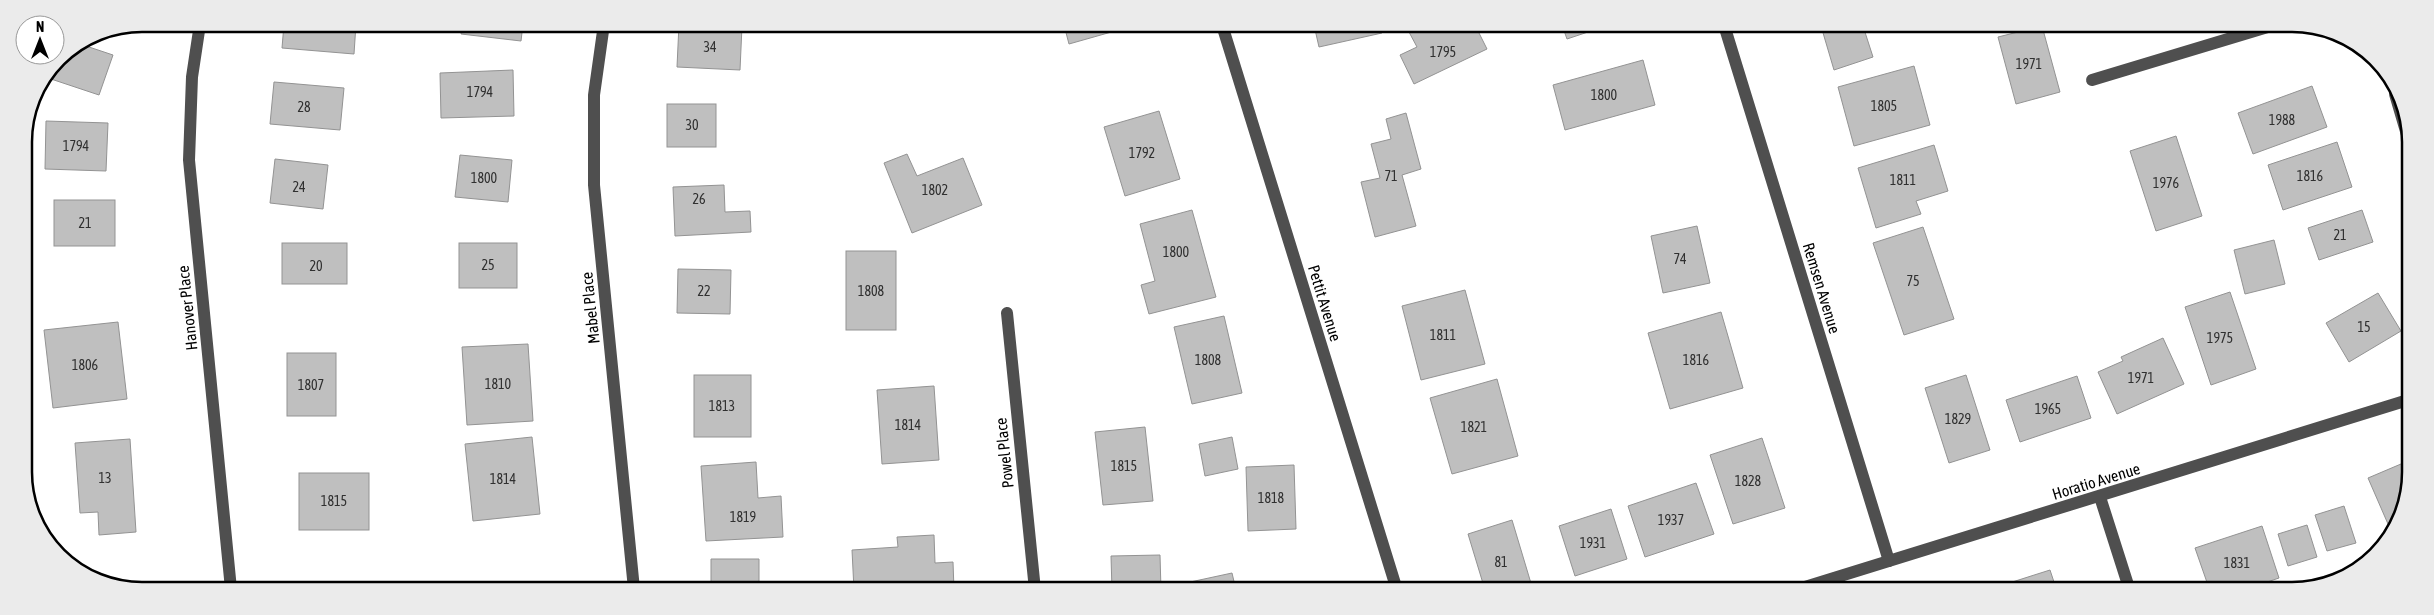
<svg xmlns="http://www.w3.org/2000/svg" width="2434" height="615" font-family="'Asap Condensed',sans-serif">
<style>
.building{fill:#bfbfbf;stroke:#939393}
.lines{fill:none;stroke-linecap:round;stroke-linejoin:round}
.minor{stroke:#4f4f4f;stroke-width:12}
.labels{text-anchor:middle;stroke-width:4;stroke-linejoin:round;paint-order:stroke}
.number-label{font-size:14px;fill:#303030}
.street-label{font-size:16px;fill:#000;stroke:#fff}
.rim{fill:none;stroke:#000;stroke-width:2.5}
</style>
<rect width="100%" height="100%" fill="#fff"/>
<g class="building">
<polygon points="284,24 356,24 354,54 282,48"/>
<polygon points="463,24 523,24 521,41 461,34"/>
<polygon points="679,24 742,26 740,70 677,67"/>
<polygon points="1064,25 1121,25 1122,29 1069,44"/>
<polygon points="1314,25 1381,25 1382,33 1319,47"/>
<polygon points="1424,25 1475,25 1487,49 1414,84 1400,55 1417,47 1409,32"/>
<polygon points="1562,25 1609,25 1567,39"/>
<polygon points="1821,26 1863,26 1873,57 1834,70"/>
<polygon points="2042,26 2060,92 2016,104 1998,37"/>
<polygon points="80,44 113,55 99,95 51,79 59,58"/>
<polygon points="1643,60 1655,105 1565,130 1553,85"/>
<polygon points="1914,66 1930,125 1854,146 1838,87"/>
<polygon points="513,70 514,116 441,118 440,73"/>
<polygon points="274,82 344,88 340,130 270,124"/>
<polygon points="2312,86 2327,127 2253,154 2238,113"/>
<rect x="667" y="104" width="49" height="43"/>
<polygon points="1159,111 1180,179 1125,196 1104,127"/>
<polygon points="1406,113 1421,169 1402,175 1416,226 1375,237 1361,182 1380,178 1371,144 1391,139 1386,119"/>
<polygon points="46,121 108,123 106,171 45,169"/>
<polygon points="2176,136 2202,216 2156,231 2130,151"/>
<polygon points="2337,142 2352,187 2283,210 2268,165"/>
<polygon points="1934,145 1948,191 1916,201 1921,214 1876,228 1858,168"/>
<polygon points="907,154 917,176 963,158 982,205 912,233 884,163"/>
<polygon points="460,155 512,160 508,202 455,197"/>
<polygon points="275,159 328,165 323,209 270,203"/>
<polygon points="724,185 725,212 750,211 751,232 675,236 673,187"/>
<rect x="54" y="200" width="61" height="46"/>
<polygon points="1192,210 1216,297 1149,314 1141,285 1155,281 1140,224"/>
<polygon points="2362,210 2373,242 2319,260 2308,228"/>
<polygon points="1697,226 1710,283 1663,293 1651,236"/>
<polygon points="1923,227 1954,319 1904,335 1873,243"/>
<polygon points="2274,240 2285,284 2245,294 2234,250"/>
<rect x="282" y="243" width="65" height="41"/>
<rect x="459" y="243" width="58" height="45"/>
<rect x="846" y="251" width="50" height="79"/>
<polygon points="678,269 731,270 730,314 677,313"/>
<polygon points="1465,290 1485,364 1421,380 1402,306"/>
<polygon points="2230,292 2256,369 2211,385 2185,307"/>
<polygon points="2378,293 2401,331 2349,362 2326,323"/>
<polygon points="1721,312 1743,388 1670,409 1648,333"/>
<polygon points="1224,316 1242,393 1192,404 1174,327"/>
<polygon points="118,322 127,399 53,408 44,330"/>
<polygon points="2163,338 2184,384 2117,414 2098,372 2123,361 2121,357"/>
<polygon points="528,344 533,421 467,425 462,347"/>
<rect x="287" y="353" width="49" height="63"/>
<rect x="694" y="375" width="57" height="62"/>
<polygon points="1966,375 1990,450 1949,463 1925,388"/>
<polygon points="2077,376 2091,418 2020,442 2006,400"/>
<polygon points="1497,379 1518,456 1452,474 1430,398"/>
<polygon points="934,386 939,460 882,464 877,390"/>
<polygon points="1145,427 1153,501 1103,505 1095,432"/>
<polygon points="532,437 540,514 473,521 465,444"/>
<polygon points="1232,437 1238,469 1205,476 1199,444"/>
<polygon points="1762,438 1785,508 1733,524 1710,455"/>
<polygon points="130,439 136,532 99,535 98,512 80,513 75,443"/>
<polygon points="2408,461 2408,496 2399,520 2388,524 2368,478"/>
<polygon points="756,462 758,498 781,496 783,537 706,541 701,466"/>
<polygon points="1294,465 1296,529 1248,531 1246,467"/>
<rect x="299" y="473" width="70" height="57"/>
<polygon points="1696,483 1714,534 1645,557 1628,506"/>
<polygon points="2344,506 2356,543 2327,551 2315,515"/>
<polygon points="1611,509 1627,559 1575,576 1559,526"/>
<polygon points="1512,520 1533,590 1485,590 1468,534"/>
<polygon points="2307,525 2317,557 2288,566 2278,534"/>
<polygon points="2262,526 2279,578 2241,591 2210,591 2195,548"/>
<polygon points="934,535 935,563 953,562 954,590 854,590 852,550 898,547 897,537"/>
<polygon points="1160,555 1161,590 1112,590 1111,556"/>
<polygon points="711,559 759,559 759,586 784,586 784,590 711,589"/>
<polygon points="2050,570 2057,591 2009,591 2006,584"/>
<polygon points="1232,573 1236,590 1183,590 1181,584"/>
<rect x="333" y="584" width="38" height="5"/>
<rect x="410" y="586" width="56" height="3"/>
</g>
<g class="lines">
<g class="minor">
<polyline points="200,24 192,77 189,160 231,589"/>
<polyline points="604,24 594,95 594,185 634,589"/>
<polyline points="1222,25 1397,590"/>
<polyline points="1724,25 1889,561"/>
<polyline points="2092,80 2271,26"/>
<polyline points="2395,94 2408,138"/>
<polyline points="1007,313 1035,590"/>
<polyline points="2100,497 2130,591"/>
<polyline points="1792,591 2408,400"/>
</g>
</g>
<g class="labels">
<g class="number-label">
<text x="710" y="52">34</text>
<text x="1443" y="57">1795</text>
<text x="2029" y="69">1971</text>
<text x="480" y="97">1794</text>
<text x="1604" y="100">1800</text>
<text x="1884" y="111">1805</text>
<text x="304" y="112">28</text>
<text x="2282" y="125">1988</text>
<text x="692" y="130">30</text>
<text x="76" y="151">1794</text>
<text x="1142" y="158">1792</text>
<text x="1391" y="181">71</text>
<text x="2310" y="181">1816</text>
<text x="484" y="183">1800</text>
<text x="1903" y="185">1811</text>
<text x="2166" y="188">1976</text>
<text x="299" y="192">24</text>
<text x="935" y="195">1802</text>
<text x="699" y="204">26</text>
<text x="85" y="228">21</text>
<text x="2340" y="240">21</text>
<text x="1176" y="257">1800</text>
<text x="1680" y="264">74</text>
<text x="488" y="270">25</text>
<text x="316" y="271">20</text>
<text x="1913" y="286">75</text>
<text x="704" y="296">22</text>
<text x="871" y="296">1808</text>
<text x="2364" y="332">15</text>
<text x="1443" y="340">1811</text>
<text x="2220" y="343">1975</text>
<text x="1208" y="365">1808</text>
<text x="1696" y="365">1816</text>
<text x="85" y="370">1806</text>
<text x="2141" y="383">1971</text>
<text x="498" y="389">1810</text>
<text x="311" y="390">1807</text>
<text x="722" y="411">1813</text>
<text x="2048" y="414">1965</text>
<text x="1958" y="424">1829</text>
<text x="908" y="430">1814</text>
<text x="1474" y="432">1821</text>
<text x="1124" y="471">1815</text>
<text x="105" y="483">13</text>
<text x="503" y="484">1814</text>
<text x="1748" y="486">1828</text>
<text x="1271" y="503">1818</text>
<text x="334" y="506">1815</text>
<text x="743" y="522">1819</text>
<text x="1671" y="525">1937</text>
<text x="1593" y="548">1931</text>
<text x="1501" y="567">81</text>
<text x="2237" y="568">1831</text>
</g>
<g class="street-label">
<text transform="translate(1822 288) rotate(73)" y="6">Remsen Avenue</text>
<text transform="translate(1325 303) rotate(73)" y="6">Pettit Avenue</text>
<text transform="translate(187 308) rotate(-96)" y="6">Hanover Place</text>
<text transform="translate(590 308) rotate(-96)" y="6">Mabel Place</text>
<text transform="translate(1004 453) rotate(-96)" y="6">Powel Place</text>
<text transform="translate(2096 481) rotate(-17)" y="6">Horatio Avenue</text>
</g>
</g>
<path d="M0 0H2434V615H0ZM142 32H2292A110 110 0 0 1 2402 142V472A110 110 0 0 1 2292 582H142A110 110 0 0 1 32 472V142A110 110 0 0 1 142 32Z" fill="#ebebeb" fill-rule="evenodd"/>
<path class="rim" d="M142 32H2292A110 110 0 0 1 2402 142V472A110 110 0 0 1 2292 582H142A110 110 0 0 1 32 472V142A110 110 0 0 1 142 32Z"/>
<g transform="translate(40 40)"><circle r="24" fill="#ffffff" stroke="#999999"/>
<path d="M0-4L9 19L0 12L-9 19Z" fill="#000000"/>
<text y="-8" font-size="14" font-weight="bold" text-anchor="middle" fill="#000000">N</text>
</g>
</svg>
